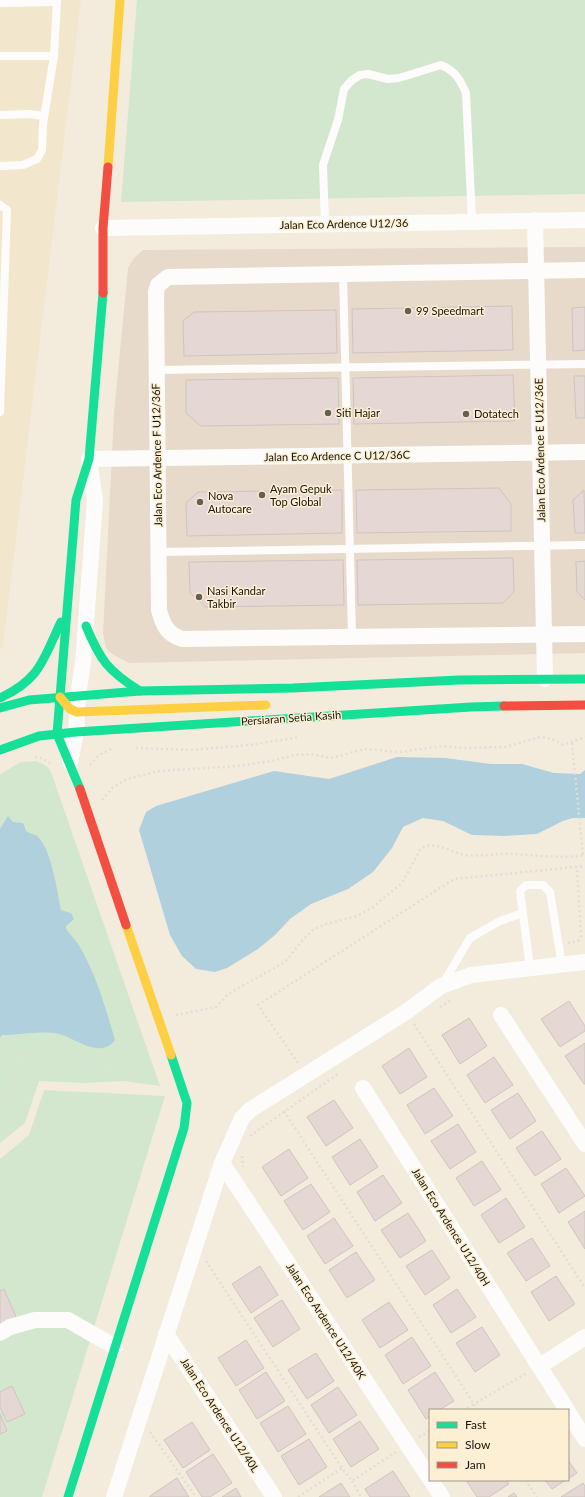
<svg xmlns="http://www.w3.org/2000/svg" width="585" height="1497" font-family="Lato,sans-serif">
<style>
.commercial{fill:#e8dacb}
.built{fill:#f2e7cc}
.green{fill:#d3e7cf}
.water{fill:#b0d0dd}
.building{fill:#e5d8d4;stroke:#cec5bf}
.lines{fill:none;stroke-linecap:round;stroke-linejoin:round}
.path{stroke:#dfded9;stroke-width:2.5;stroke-dasharray:2 3;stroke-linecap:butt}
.lane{stroke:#fdfcfa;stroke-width:8}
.street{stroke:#fdfcfa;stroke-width:16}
.fast{stroke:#16e098;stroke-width:9}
.slow{stroke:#ffcf43;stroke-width:9}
.jam{stroke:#f24e42;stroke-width:9}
.poi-dot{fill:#656054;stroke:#fcefd3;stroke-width:1.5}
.labels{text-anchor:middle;stroke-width:3;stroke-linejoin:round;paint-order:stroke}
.street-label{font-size:11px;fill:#19140a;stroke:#fcefd3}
.poi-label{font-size:11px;fill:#19140a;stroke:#fcefd3;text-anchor:start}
</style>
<rect width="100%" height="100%" fill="#f3ecdc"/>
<polygon class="commercial" points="585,247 585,653 129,663 112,654 106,648 103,634 114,413 128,268 134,258 143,250"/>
<polygon class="built" points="0,0 81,0 3,647 0,649"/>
<g class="green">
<polygon points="137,0 585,0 585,194 121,202"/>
<polygon points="36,761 47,766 51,772 160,1086 123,1081 84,1083 39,1081 25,1123 0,1143 0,774 21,762"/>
<polygon points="44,1090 165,1096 42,1497 0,1497 0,1159 29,1135"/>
</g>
<g class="water">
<polygon points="397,757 445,758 491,764 522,764 554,773 580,774 585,770 585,818 573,818 563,821 537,834 504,836 472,835 443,821 423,818 403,827 392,848 373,872 348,889 311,904 290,919 275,935 258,949 227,968 215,972 196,969 182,956 170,935 139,830 146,812 156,806 274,771 329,779"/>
<path d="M 8,816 L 13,822 L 23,823 L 26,831 C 30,834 34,834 37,836 C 52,849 57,892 61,910 L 71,913 L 74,919 L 66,926 L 66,929 C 71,936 78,942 81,949 C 97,977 106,1009 115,1040 C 99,1061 74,1036 55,1033 C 41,1031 16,1035 2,1035 L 0,1038 L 0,829 Z"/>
</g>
<g class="building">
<polygon points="512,306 513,350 353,353 352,309"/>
<polygon points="585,307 585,350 573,351 572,308"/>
<polygon points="336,310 337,353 184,356 183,321 194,312"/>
<polygon points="513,375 515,421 354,424 353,378"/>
<polygon points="574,376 585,376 585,418 576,418"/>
<polygon points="338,378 339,424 201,426 186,413 186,380"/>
<polygon points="499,488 511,504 511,531 357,533 356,490"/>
<polygon points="342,490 342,533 187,536 186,503 198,492"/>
<polygon points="584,490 585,533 575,533 573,500"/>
<polygon points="513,558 514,592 503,603 358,605 357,560"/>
<polygon points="343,560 344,605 206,607 190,593 189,562"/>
<polygon points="585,561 585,600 577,592 576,562"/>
<polygon points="569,1001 585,1026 585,1031 560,1047 541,1019"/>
<polygon points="469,1018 487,1046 460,1064 442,1035"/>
<polygon points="585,1043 585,1084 584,1084 565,1056"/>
<polygon points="409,1048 427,1077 400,1094 382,1066"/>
<polygon points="494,1057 513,1085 485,1103 467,1075"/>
<polygon points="434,1088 453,1116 425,1134 407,1105"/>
<polygon points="518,1093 536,1121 510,1139 491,1110"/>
<polygon points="334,1100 353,1128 326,1146 307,1117"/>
<polygon points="458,1124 476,1152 450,1169 431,1141"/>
<polygon points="542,1131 561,1159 535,1176 516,1148"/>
<polygon points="360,1139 378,1167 350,1185 332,1157"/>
<polygon points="289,1149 308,1178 281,1196 262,1167"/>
<polygon points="482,1161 501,1190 474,1206 456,1178"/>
<polygon points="566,1168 585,1196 559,1213 541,1184"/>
<polygon points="383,1175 402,1203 375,1221 357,1192"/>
<polygon points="311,1184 330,1212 303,1230 284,1201"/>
<polygon points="506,1198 525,1227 499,1243 481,1215"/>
<polygon points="585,1211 585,1249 568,1222"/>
<polygon points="408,1213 426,1241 400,1258 381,1230"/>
<polygon points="334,1218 353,1246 325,1264 307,1236"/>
<polygon points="532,1238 550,1266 526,1281 507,1253"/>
<polygon points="432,1250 450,1278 425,1295 406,1266"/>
<polygon points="356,1252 375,1280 347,1298 329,1270"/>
<polygon points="260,1266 278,1295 251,1313 232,1284"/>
<polygon points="556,1276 575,1304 549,1321 531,1292"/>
<polygon points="4,1289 17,1319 0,1326 0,1291"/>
<polygon points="457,1289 476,1317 451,1333 433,1305"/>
<polygon points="282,1300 300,1329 273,1347 254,1318"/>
<polygon points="389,1302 408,1330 380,1348 362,1320"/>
<polygon points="482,1327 500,1355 475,1372 456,1343"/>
<polygon points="412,1337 431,1366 403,1384 385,1355"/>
<polygon points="246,1340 264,1368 236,1386 218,1358"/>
<polygon points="316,1353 334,1381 307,1399 288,1370"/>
<polygon points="266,1372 285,1401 257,1419 239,1390"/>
<polygon points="435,1372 454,1401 439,1410 430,1410 430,1416 426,1419 408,1390"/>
<polygon points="12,1386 25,1414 7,1422 0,1407 0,1392"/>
<polygon points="338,1387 357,1415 329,1433 311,1405"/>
<polygon points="288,1406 306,1434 278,1452 260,1423"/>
<polygon points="0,1414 7,1431 0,1434"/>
<polygon points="360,1421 379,1449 351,1467 333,1439"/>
<polygon points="192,1422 210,1450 183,1468 164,1440"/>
<polygon points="309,1439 327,1467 299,1485 281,1456"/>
<polygon points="213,1454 232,1483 210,1497 202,1497 186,1472"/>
<polygon points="568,1460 577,1473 568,1479"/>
<polygon points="393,1471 410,1497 370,1497 365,1489"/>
<polygon points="177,1478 189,1497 150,1497 150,1496"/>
<polygon points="466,1480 506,1480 509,1484 489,1497 477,1497"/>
<polygon points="545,1480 566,1480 552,1489"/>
<polygon points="341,1483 350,1497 319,1497"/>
<polygon points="583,1483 585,1486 585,1497 561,1497"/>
<polygon points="236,1488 241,1497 222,1497"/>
<polygon points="514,1493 517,1497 508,1497"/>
</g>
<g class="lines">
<g class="path">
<polyline points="572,743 583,855"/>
<polyline points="136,748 192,750 249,745 300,737"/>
<polyline points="35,757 42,758 50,763"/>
<polyline points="90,765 99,755 111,749"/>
<polyline points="102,800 112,788 127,779 159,771 238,766 272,761 294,755 311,754 331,758 365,749 399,752 443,746 463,748 505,747 540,737 552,739 563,745 585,737"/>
<polyline points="568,943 578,941 581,937 577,867"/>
<polyline points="440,1007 453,999"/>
<path d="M 176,1015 L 216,1007 L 228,994 L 285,962 L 302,941 L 313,930 L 326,924 L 357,916 L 373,907 L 402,883 L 420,850 L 425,846 C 441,843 451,853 466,855 C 481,857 497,853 512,854 C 536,855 561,859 585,855"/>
<polyline points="414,1024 585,1288"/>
<polyline points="298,1063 258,1005 454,879 585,866"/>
<polyline points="284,1111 474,1404 464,1410"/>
<path d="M 0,1122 C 3,1109 11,1101 14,1091 C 16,1080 10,1064 22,1057 C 33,1050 47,1058 58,1062 C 63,1064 68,1061 73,1062 C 80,1062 87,1066 94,1068 C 119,1075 134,1064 148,1045"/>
<polyline points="250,1136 338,1074"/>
<polyline points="242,1156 243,1167"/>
<polyline points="206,1261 342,1468"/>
<polyline points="478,1410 474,1404 527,1373"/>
<polyline points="150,1432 196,1497"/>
<polyline points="419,1437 430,1431"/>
<polyline points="525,1480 537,1497"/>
<polyline points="352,1481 361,1497"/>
<polyline points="298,1497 342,1468 352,1481 396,1452"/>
</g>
<g class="lane">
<polyline points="0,3 57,2"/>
<polyline points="0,56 54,56"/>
<polyline points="0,115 30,114 44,116"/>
<polyline points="0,166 23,165 37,159 42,150 43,124 54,56 57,0"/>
<polyline points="0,205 7,210 0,412"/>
<path d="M 325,224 L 323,165 L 338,120 L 344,89 L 352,80 L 360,75 L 368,74 L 388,79 L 399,78 L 441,65 C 455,71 460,79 466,93 L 472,221"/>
<polyline points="343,273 352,636"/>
<polyline points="156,370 585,364"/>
<polyline points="159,552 585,545"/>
<polyline points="530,968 520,891 526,885 543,885 550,892 562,965"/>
<polyline points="442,985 470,938 500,921 523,913"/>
</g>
<g class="street">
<polyline points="535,220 545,679"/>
<polyline points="103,228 585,220"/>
<path d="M 585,270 L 168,277 L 158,285 L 156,292 L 159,610 C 163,625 167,634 182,639 L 585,634"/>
<polyline points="70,762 76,732 78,695 83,663 95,501 89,459 585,452"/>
<polyline points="501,1015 585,1144"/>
<polyline points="363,1088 567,1410"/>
<polyline points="222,1163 430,1479"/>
<polyline points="0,1333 10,1327 35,1320 68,1320 115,1347"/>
<polyline points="166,1334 274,1497"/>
<polyline points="540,1366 585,1337"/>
<polyline points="568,1412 585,1439"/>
<polyline points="431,1480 442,1497"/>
<polyline points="114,1497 222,1163 242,1118 250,1110 406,1012 441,986 471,975 585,962"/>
</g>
<g class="fast">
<path d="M 86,626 C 100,660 108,671 140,691"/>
<path d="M 0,698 C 41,679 43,659 61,622"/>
<polyline points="0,708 29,700 140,691 293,688 459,680 585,679"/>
<polyline points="0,750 39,736 76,732 471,707 504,706"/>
<polyline points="80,789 57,734 76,500 89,459 103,293"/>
<polyline points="68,1497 184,1128 187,1103 171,1055"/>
</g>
<g class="slow">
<polyline points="108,167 120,0"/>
<polyline points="60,697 70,709 77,712 266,705"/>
<polyline points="126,925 171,1055"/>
</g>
<g class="jam">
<polyline points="103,293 103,228 108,167"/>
<polyline points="504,706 585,705"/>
<polyline points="80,789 126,925"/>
</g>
</g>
<g class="poi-dot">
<circle cx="408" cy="311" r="4"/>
<circle cx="328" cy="413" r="4"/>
<circle cx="466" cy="414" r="4"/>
<circle cx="262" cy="495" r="4"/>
<circle cx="200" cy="502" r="4"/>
<circle cx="199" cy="597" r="4"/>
</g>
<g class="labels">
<g class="street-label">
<text transform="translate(344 224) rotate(-1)" y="4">Jalan Eco Ardence U12/36</text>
<text transform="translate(540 450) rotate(-91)" y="4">Jalan Eco Ardence E U12/36E</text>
<text transform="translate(157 455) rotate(-91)" y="4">Jalan Eco Ardence F U12/36F</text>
<text transform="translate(337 456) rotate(-1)" y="4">Jalan Eco Ardence C U12/36C</text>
<text transform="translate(291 718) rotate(-4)" y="4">Persiaran Setia Kasih</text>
<text transform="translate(451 1227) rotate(58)" y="4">Jalan Eco Ardence U12/40H</text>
<text transform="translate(326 1321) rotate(57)" y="4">Jalan Eco Ardence U12/40K</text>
<text transform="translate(220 1415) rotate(57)" y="4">Jalan Eco Ardence U12/40L</text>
</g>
<g class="poi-label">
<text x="416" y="315">99 Speedmart</text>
<text x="336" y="417">Siti Hajar</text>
<text x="474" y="418">Dotatech</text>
<text x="270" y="493">Ayam Gepuk<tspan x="270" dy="13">Top Global</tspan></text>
<text x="208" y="500">Nova<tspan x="208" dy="13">Autocare</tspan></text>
<text x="207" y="595">Nasi Kandar<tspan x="207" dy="13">Takbir</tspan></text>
</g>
</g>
<rect x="429" y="1409" width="140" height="72" fill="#fcefd3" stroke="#a19783"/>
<rect x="437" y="1422" width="20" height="6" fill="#16e098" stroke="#a19783"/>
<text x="465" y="1429" font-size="12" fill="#19140a">Fast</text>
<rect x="437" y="1442" width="20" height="6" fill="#ffcf43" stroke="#a19783"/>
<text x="465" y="1449" font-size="12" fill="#19140a">Slow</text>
<rect x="437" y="1462" width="20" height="6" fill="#f24e42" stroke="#a19783"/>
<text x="465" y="1469" font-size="12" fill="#19140a">Jam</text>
</svg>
